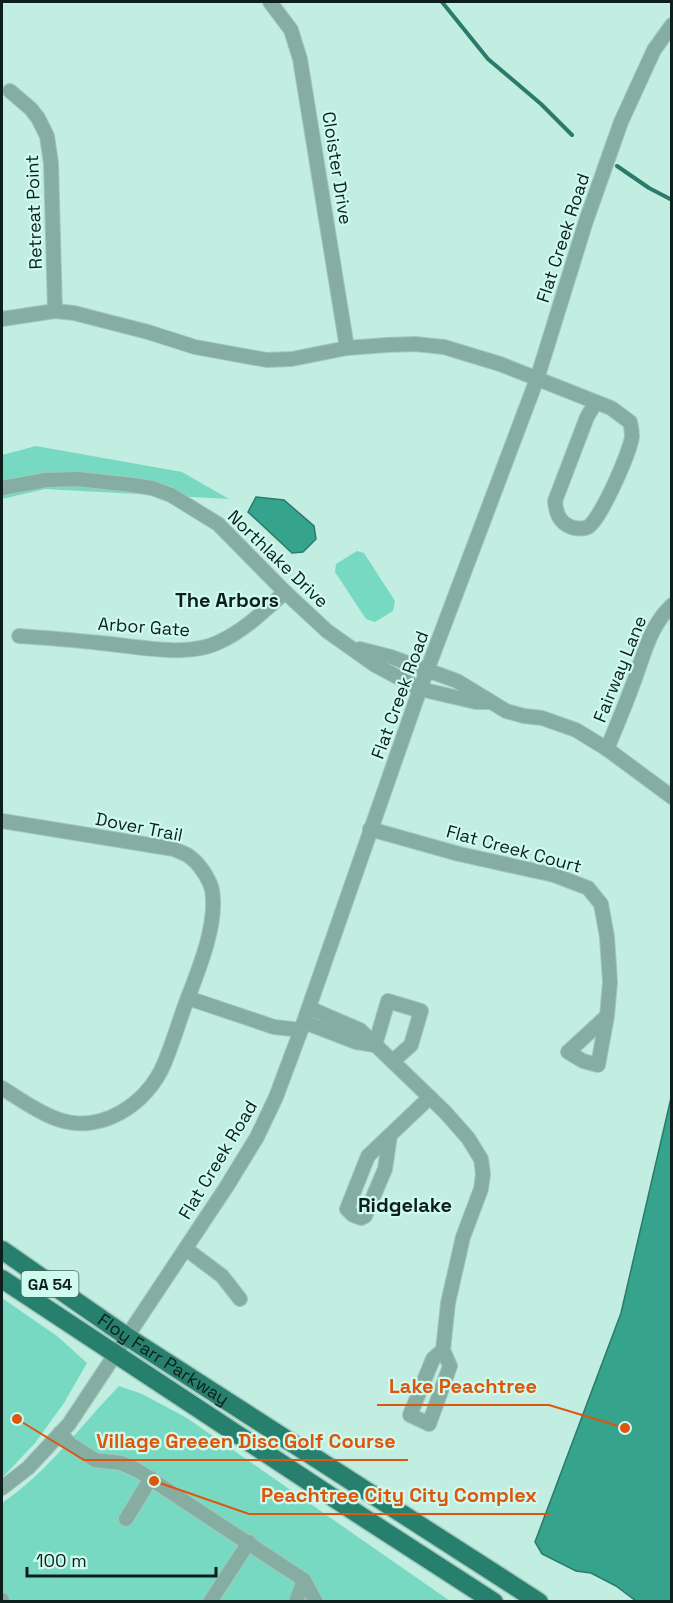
<svg xmlns="http://www.w3.org/2000/svg" width="673" height="1603" font-family="'Space Grotesk',sans-serif">
<style>
.green{fill:#78d9c2}
.water{fill:#36a38d;stroke:#2a7b6b;stroke-width:1.5}
.lines{fill:none;stroke-linecap:round;stroke-linejoin:round}
.stream{stroke:#2a7b6b;stroke-width:4}
.minor-casing{stroke:#a2c8bd;stroke-width:16}
.major-casing{stroke:#a2c8bd;stroke-width:21}
.minor{stroke:#85ada2;stroke-width:14}
.major{stroke:#26806d;stroke-width:18}
.labels{text-anchor:middle;stroke-width:4.5;stroke-linejoin:round;paint-order:stroke}
.shield{fill:#cffaee;stroke:#48615a;stroke-width:1.5}
.shield-label{font-size:16px;font-weight:bold;fill:#0e1f1b}
.street-label{font-size:18px;fill:#0e1f1b;stroke:#cffaee}
.neighbourhood-label{font-size:20px;font-weight:bold;fill:#0e1f1b;stroke:#cffaee}
.leader{fill:none;stroke:#dd560d;stroke-width:2}
.callout-dot{fill:#dd560d;stroke:#cffaee;stroke-width:2}
.callout-label{font-size:20px;text-anchor:middle;font-weight:bold;fill:#dd560d;stroke:#cffaee;stroke-width:4.5;stroke-linejoin:round;paint-order:stroke}
</style>
<rect width="100%" height="100%" fill="#c2ede1"/>
<g class="green">
<polygon points="36,446 182,472 229,499 45,489 2,499 2,455"/>
<polygon points="357,551 364,553 395,601 393,611 375,622 366,619 335,572 336,564"/>
<polygon points="2,1298 57,1336 87,1363 64,1403 35,1443 2,1478"/>
<path d="M 119,1386 L 142,1394 L 187,1418 L 450,1601 L 2,1602 L 2,1503 C 48,1472 81,1425 119,1386 Z"/>
</g>
<g class="water">
<polygon points="256,497 284,500 314,526 316,539 303,552 292,553 248,512"/>
<polygon points="671,1098 671,1601 636,1601 616,1586 591,1573 576,1571 542,1554 535,1542 621,1313"/>
</g>
<g class="lines">
<g class="stream">
<polyline points="442,2 488,59 541,104 572,135"/>
<polyline points="617,166 649,188 672,200"/>
</g>
<defs>
<g id="minor">
<polyline points="270,2 291,30 300,59 347,348"/>
<polyline points="10,91 31,109 38,118 47,136 51,163 55,311"/>
<path d="M 2,319 L 55,311 L 74,313 L 148,332 L 195,347 L 267,360 L 292,359 L 347,348 L 386,345 L 415,344 L 444,347 L 500,364 L 611,408 L 630,422 C 631,426 632,431 632,436 C 631,450 601,519 588,527 C 584,529 576,529 571,527 C 559,522 556,513 555,501 L 587,417 L 596,402"/>
<polyline points="2,488 46,480 77,479 133,485 152,488 171,495 218,524 285,592 327,631 375,665 420,689 476,702 489,702"/>
<path d="M 19,636 C 46,638 74,640 101,643 C 135,646 188,658 219,642 C 244,631 265,610 285,592"/>
<polyline points="360,649 391,657 457,681 506,711 524,716 542,718 576,730 607,749 672,797"/>
<path d="M 607,749 C 616,727 625,706 633,684 C 644,655 649,627 672,605"/>
<path d="M 2,821 L 174,849 C 179,852 186,853 190,857 C 199,863 210,880 212,890 C 218,923 199,969 187,1000 C 179,1021 173,1043 164,1064 C 147,1104 101,1135 57,1119 C 37,1112 20,1099 2,1088"/>
<polyline points="370,829 459,854 554,875 588,888 601,904 607,937 610,982 607,1016 598,1065 583,1061 568,1052 607,1016"/>
<polyline points="188,998 274,1027 301,1030"/>
<polyline points="309,1008 360,1030 445,1112 468,1138 481,1159 483,1174 481,1189 463,1237 448,1303 443,1350 450,1366 429,1424 410,1415 433,1359 443,1350"/>
<polyline points="304,1022 356,1042 375,1045"/>
<polyline points="375,1045 388,1001 421,1011 411,1045 393,1061"/>
<polyline points="390,1135 385,1169 365,1216 361,1218 353,1215 347,1209 368,1156 430,1097"/>
<polyline points="186,1249 222,1276 240,1299"/>
<polyline points="60,1433 70,1444 95,1460 121,1463 137,1470 304,1580 316,1602"/>
<polyline points="2,1488 28,1468 69,1424 227,1186 257,1137 276,1097 301,1030 420,689 537,379 586,221 621,122 654,50 672,25"/>
<polyline points="126,1519 151,1478"/>
<polyline points="2,1600 2,1602"/>
<polyline points="210,1602 249,1542"/>
<polyline points="296,1602 304,1580"/>
</g>
<g id="major">
<path id="s1" d="M 2,1250 L 126,1336 L 539,1602"/>
<polyline points="2,1279 358,1514 494,1602"/>
</g>
</defs>
<use href="#minor" class="minor-casing"/>
<use href="#major" class="major-casing"/>
<use href="#minor" class="minor"/>
<use href="#major" class="major"/>
</g>
<g class="labels">
<rect class="shield" x="21.5" y="1271" width="57" height="26" rx="4.5"/>
<g class="shield-label">
<text x="50" y="1290">GA 54</text>
</g>
<g class="street-label">
<text transform="translate(337 168) rotate(81)" y="6">Cloister Drive</text>
<text transform="translate(34 212) rotate(-92)" y="6">Retreat Point</text>
<text transform="translate(563 238) rotate(-72)" y="6">Flat Creek Road</text>
<text transform="translate(278 559) rotate(44)" y="6">Northlake Drive</text>
<text transform="translate(144 627) rotate(4)" y="6">Arbor Gate</text>
<text transform="translate(620 669) rotate(-68)" y="6">Fairway Lane</text>
<text transform="translate(400 695) rotate(-70)" y="6">Flat Creek Road</text>
<text transform="translate(139 827) rotate(11)" y="6">Dover Trail</text>
<text transform="translate(514 849) rotate(15)" y="6">Flat Creek Court</text>
<text transform="translate(218 1160) rotate(-59)" y="6">Flat Creek Road</text>
<text dy="6" stroke="none"><textPath href="#s1" startOffset="195">Floy Farr Parkway</textPath></text>
</g>
<g class="neighbourhood-label">
<text x="227" y="607">The Arbors</text>
<text x="405" y="1212">Ridgelake</text>
</g>
</g>
<path class="leader" d="M625 1428L549 1405H377M17 1419L84 1460H408M154 1481L249 1514H549"/>
<g class="callout-dot">
<circle cx="625" cy="1428" r="6"/>
<circle cx="17" cy="1419" r="6"/>
<circle cx="154" cy="1481" r="6"/>
</g>
<g class="callout-label">
<text x="463" y="1393">Lake Peachtree</text>
<text x="246" y="1448">Village Greeen Disc Golf Course</text>
<text x="399" y="1502">Peachtree City City Complex</text>
</g>
<rect width="673" height="1603" fill="none" stroke="#0e1f1b" stroke-width="6"/>
<path d="M27 1567v9h189v-9" fill="none" stroke="#0e1f1b" stroke-width="3"/>
<text x="36" y="1567" font-size="18" fill="#0e1f1b" stroke="#cffaee" stroke-width="4.5" paint-order="stroke">100 m</text>
</svg>
